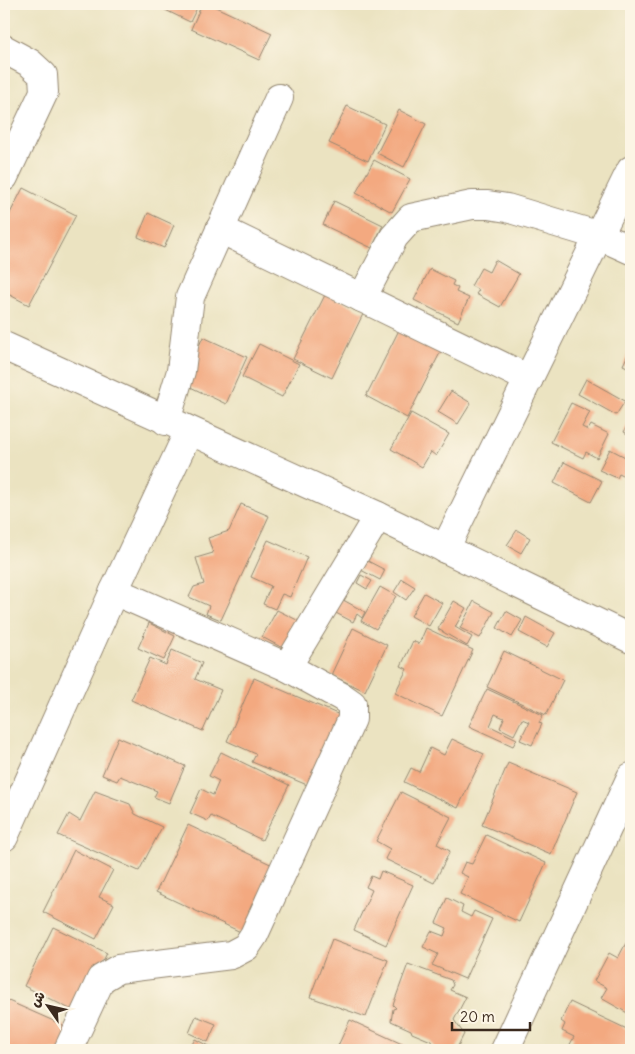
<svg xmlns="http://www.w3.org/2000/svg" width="635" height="1054" font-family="Delius,'Playpen Sans Arabic',sans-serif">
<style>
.building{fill:#f3a980}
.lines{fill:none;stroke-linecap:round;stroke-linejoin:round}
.minor-casing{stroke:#938670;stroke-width:30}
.minor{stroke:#fff;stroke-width:28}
</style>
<rect width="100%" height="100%" fill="#fcf5e5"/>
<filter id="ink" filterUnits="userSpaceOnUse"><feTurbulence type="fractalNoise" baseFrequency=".02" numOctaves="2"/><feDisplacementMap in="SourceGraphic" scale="10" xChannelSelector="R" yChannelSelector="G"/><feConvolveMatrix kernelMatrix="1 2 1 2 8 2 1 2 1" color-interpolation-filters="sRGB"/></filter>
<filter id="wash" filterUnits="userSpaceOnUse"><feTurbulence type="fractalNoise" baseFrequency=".0096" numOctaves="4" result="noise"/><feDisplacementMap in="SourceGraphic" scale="20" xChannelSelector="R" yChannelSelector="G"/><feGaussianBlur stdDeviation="1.12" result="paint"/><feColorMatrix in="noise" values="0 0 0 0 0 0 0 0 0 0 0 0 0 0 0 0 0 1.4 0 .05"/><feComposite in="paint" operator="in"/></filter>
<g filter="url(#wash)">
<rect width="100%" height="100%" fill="#ebe3c1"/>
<g id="blocks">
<g class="building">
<polygon points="153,4 199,4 190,22"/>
<polygon points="202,4 209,4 272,33 259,60 191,29"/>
<polygon points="347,106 385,124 368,161 329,143"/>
<polygon points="399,110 426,124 404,167 377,153"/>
<polygon points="374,160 410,179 392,212 356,193"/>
<polygon points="23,188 76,215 29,305 4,292 4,225"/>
<polygon points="334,201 383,225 372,248 323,225"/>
<polygon points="148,213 174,225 164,248 138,237"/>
<polygon points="495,260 519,274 500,307 476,294 479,290 471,286 481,268 489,272"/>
<polygon points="430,269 454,281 452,285 458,288 456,292 469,298 458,322 414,300"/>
<polygon points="326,293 364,312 332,378 293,359"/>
<polygon points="400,328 442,349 407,418 366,396"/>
<polygon points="203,337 247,357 226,404 182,383"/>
<polygon points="259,344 299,364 282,397 242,377"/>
<polygon points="631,348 631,369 623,365"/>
<polygon points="586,379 625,401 616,415 578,394"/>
<polygon points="451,391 471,403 458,424 438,412"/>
<polygon points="571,403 590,412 582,427 588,430 591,425 609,434 597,458 586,452 583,458 551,442"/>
<polygon points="411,413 449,434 436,456 431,452 422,467 391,449"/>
<polygon points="631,418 631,436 624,432"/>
<polygon points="610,449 631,460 623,476 619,474 617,478 599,470"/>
<polygon points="564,462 602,481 591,502 554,483"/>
<polygon points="241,504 269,516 221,620 206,614 209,606 189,597 194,587 204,584 196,558 213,553 208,538 229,531"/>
<polygon points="517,530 530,538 521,553 507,545"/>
<polygon points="268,540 307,557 290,597 282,594 275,609 263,604 271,586 251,577"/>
<polygon points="364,559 385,570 380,580 359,569"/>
<polygon points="361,575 372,581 367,589 357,583"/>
<polygon points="402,579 415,587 406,600 394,592"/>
<polygon points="380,587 396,596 376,629 361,621"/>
<polygon points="424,593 442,603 429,626 411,616"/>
<polygon points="336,596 365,612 362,618 357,614 353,622 334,612"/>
<polygon points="454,601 466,608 455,627 472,637 467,646 438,629"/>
<polygon points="474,601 494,612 480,638 460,628"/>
<polygon points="277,610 307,625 292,653 262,637"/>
<polygon points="506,611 522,620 512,637 497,628"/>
<polygon points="526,617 555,633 547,647 519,632"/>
<polygon points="149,623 175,636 164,660 138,648"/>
<polygon points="353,628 387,645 365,691 331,675"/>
<polygon points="426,628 473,650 442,716 395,693 407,669 401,666 413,641 419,644"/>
<polygon points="172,650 202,663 195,679 221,690 203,731 131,700 150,658 166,665"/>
<polygon points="504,651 563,680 546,715 487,687"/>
<polygon points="254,678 342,716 312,787 252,762 256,754 227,741"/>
<polygon points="487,689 543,715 539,723 542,724 532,745 520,740 529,722 522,719 514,735 500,728 504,718 495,714 490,726 517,739 513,746 469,726"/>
<polygon points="118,737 185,766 169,803 154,797 157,791 120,776 117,781 102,775"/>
<polygon points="452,739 484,754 458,808 404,782 411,768 419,772 430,748 444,755"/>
<polygon points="221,752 289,785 262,840 211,816 208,821 190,813 201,789 213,795 219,781 209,776"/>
<polygon points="508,763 577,792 551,854 482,825"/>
<polygon points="95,791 130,804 135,814 162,827 139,871 58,835 69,814 80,821"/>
<polygon points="401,792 451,817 437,844 450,851 434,883 385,859 390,849 376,841"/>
<polygon points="188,825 281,869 249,936 156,892"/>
<polygon points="486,835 546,863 519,922 460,894 468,877 460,873 465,862 472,864"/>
<polygon points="74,850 113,870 99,897 114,904 96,939 43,912"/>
<polygon points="381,871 413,885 386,945 354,930 372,890 366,887 371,876 378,879"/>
<polygon points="447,898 463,906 461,912 471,917 474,911 492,919 465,979 432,965 438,954 423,947 431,931 444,936 447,928 436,923"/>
<polygon points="53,927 107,953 78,1013 24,986"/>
<polygon points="332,939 388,960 366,1017 310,997"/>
<polygon points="626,943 631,946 631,1015 601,998 607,988 594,981 609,953 618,958"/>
<polygon points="408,964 451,980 453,985 450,990 466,997 454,1020 464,1034 456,1050 435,1050 431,1041 412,1033 411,1030 391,1021 393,1009 396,1008 393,1005"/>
<polygon points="4,999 74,1030 64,1050 4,1050"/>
<polygon points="570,1002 631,1031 631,1050 567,1050 574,1037 562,1031 565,1024 561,1021"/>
<polygon points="196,1016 216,1024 208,1042 189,1033"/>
<polygon points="350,1020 415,1050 336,1050"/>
<polygon points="195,1039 216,1050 189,1050"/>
</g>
</g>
</g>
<g filter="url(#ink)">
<use href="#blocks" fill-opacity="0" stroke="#938670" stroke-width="1"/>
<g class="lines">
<defs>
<g id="minor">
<polyline points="4,49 30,63 43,75 44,92 4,177"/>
<polyline points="220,229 529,379"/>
<polyline points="362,298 394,237 411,218 472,205 488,205 507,208 600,236 631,250"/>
<polyline points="4,346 378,516 631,639"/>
<polyline points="166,421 181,371 190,297 279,98"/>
<polyline points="445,549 631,170"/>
<polyline points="287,667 378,516"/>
<polyline points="4,837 114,591 189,431"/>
<polyline points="68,1050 101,979 118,969 231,955 246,947 254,935 352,719 352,704 342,697 287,667 114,591"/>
<polyline points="505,1050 631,777"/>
</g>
</defs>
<use href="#minor" class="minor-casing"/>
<use href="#minor" class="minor"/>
</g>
</g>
<rect width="635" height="1054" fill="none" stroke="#fcf5e5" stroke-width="20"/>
<g transform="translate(48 1006) rotate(304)" stroke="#fcf5e5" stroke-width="4" paint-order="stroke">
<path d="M0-4L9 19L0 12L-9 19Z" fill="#3b2a1e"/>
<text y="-8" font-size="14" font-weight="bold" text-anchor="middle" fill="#3b2a1e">ش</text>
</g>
<path d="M452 1022v8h78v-8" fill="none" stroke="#3b2a1e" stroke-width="2.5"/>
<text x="460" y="1022" font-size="15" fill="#3b2a1e" stroke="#fcf5e5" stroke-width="4" paint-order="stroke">20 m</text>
</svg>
